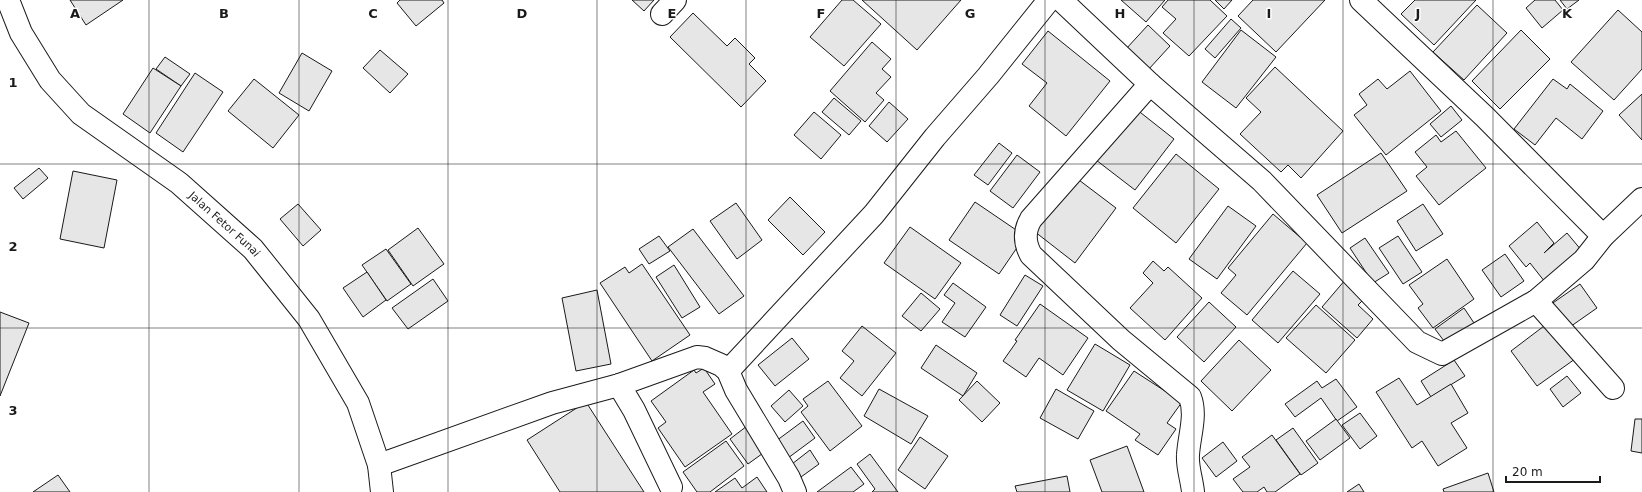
<svg xmlns="http://www.w3.org/2000/svg" width="1642" height="492" font-family="'DejaVu Sans',sans-serif">
<style>
.building{fill:#e6e6e6;stroke:#1a1a1a}
.lines{fill:none;stroke-linecap:round;stroke-linejoin:round}
.minor-casing{stroke:#1a1a1a;stroke-width:24}
.minor{stroke:#fff;stroke-width:22}
.grid{fill:none;stroke:#1a1a1a;stroke-width:1;stroke-opacity:0.55}
.labels{text-anchor:middle;stroke-width:3;stroke-linejoin:round;paint-order:stroke}
.street-label{font-size:11px;fill:#1a1a1a;stroke:#fff}
.grid-label{font-size:13px;text-anchor:middle;font-weight:bold;fill:#1a1a1a;stroke:#fff;stroke-width:3;stroke-linejoin:round;paint-order:stroke}
</style>
<rect width="100%" height="100%" fill="#fff"/>
<g class="building">
<polygon points="70,0 123,0 86,25"/>
<polygon points="400,0 442,0 444,3 416,26 397,3"/>
<polygon points="632,0 654,0 644,11"/>
<polygon points="842,0 853,0 881,24 844,66 810,37"/>
<polygon points="862,0 961,0 917,50"/>
<polygon points="1121,0 1165,0 1146,22"/>
<polygon points="1168,0 1210,0 1227,16 1189,56 1163,33 1176,19 1162,7"/>
<polygon points="1215,0 1232,0 1224,9"/>
<polygon points="1253,0 1325,0 1276,52 1238,16"/>
<polygon points="1415,0 1476,0 1434,45 1401,14"/>
<polygon points="1535,0 1555,0 1563,10 1542,28 1526,8"/>
<polygon points="1560,0 1579,0 1567,9"/>
<polygon points="1477,5 1507,33 1464,80 1433,52"/>
<polygon points="1618,10 1642,32 1642,69 1614,100 1571,62"/>
<polygon points="693,13 727,46 735,38 755,58 749,64 766,81 741,107 670,37"/>
<polygon points="1231,19 1241,28 1215,58 1205,49"/>
<polygon points="1148,25 1170,46 1148,70 1126,49"/>
<polygon points="1241,30 1276,57 1236,108 1202,82"/>
<polygon points="1521,30 1550,59 1500,109 1472,81"/>
<polygon points="1048,31 1110,81 1066,136 1029,106 1047,83 1022,64"/>
<polygon points="872,42 891,59 882,69 891,77 876,93 884,100 865,122 830,91"/>
<polygon points="380,50 408,74 390,93 363,68"/>
<polygon points="302,53 332,71 309,111 279,93"/>
<polygon points="165,57 190,74 181,86 156,69"/>
<polygon points="1275,67 1343,131 1301,178 1288,165 1281,172 1240,134 1261,112 1246,98"/>
<polygon points="153,68 181,86 150,133 123,114"/>
<polygon points="1410,71 1441,111 1386,155 1354,115 1367,105 1359,94 1378,79 1387,89"/>
<polygon points="195,73 223,92 183,152 156,133"/>
<polygon points="254,79 299,115 273,148 228,111"/>
<polygon points="1553,79 1567,89 1570,84 1603,111 1582,139 1556,118 1535,145 1514,129"/>
<polygon points="1642,94 1642,140 1619,115"/>
<polygon points="834,98 861,121 849,135 822,112"/>
<polygon points="889,102 908,119 887,142 869,126"/>
<polygon points="1451,106 1462,120 1441,137 1430,124"/>
<polygon points="1136,109 1174,139 1135,190 1096,160"/>
<polygon points="814,112 841,135 821,159 794,135"/>
<polygon points="1456,131 1486,168 1439,205 1416,176 1427,167 1415,152 1436,135 1441,142"/>
<polygon points="999,143 1012,153 988,185 974,175"/>
<polygon points="1381,153 1407,191 1342,233 1317,195"/>
<polygon points="1176,154 1219,189 1176,243 1133,208"/>
<polygon points="1017,155 1040,172 1013,208 990,191"/>
<polygon points="39,168 48,178 23,199 14,188"/>
<polygon points="73,171 117,180 104,248 60,239"/>
<polygon points="1071,174 1116,208 1075,263 1030,228"/>
<polygon points="790,197 825,232 803,255 768,220"/>
<polygon points="975,202 1025,236 999,274 949,240"/>
<polygon points="736,203 762,240 737,259 710,221"/>
<polygon points="298,204 321,230 303,246 280,219"/>
<polygon points="1423,204 1443,234 1416,251 1397,221"/>
<polygon points="1228,206 1256,226 1217,279 1189,259"/>
<polygon points="1273,214 1307,243 1247,315 1221,293 1236,275 1228,268"/>
<polygon points="1537,222 1554,243 1544,253 1567,233 1582,251 1545,282 1530,263 1526,267 1509,246"/>
<polygon points="910,227 961,263 935,299 884,263"/>
<polygon points="418,228 444,264 413,286 388,250"/>
<polygon points="693,229 744,296 719,314 668,247"/>
<polygon points="659,236 670,251 649,264 639,249"/>
<polygon points="1398,236 1422,272 1403,284 1379,248"/>
<polygon points="1365,238 1389,273 1373,283 1350,248"/>
<polygon points="386,249 411,284 387,301 362,265"/>
<polygon points="1505,254 1524,281 1501,297 1482,270"/>
<polygon points="1447,259 1474,299 1433,328 1418,308 1423,304 1409,285"/>
<polygon points="1153,261 1164,271 1168,267 1202,298 1165,340 1130,308 1153,283 1143,273"/>
<polygon points="642,264 690,335 652,361 600,283 625,267 629,273"/>
<polygon points="674,265 700,307 682,318 656,277"/>
<polygon points="1293,271 1320,294 1278,343 1252,320"/>
<polygon points="367,272 386,300 363,317 343,288"/>
<polygon points="1025,275 1043,286 1017,326 1000,315"/>
<polygon points="433,279 448,301 408,329 392,308"/>
<polygon points="1346,279 1366,297 1358,305 1373,319 1357,338 1322,307"/>
<polygon points="953,283 986,307 965,337 942,322 955,303 944,295"/>
<polygon points="1580,284 1597,308 1567,329 1550,305"/>
<polygon points="597,290 611,364 576,371 562,298"/>
<polygon points="921,293 940,309 921,331 902,316"/>
<polygon points="1209,302 1236,327 1204,362 1177,337"/>
<polygon points="1040,304 1088,338 1063,375 1039,358 1026,377 1003,361 1017,341 1015,340"/>
<polygon points="1316,305 1355,340 1326,373 1286,338"/>
<polygon points="1464,308 1478,329 1450,349 1435,329"/>
<polygon points="0,312 29,323 0,396"/>
<polygon points="1548,323 1575,359 1537,386 1511,351"/>
<polygon points="862,326 896,353 862,396 840,378 854,361 842,351"/>
<polygon points="792,338 809,359 775,386 758,365"/>
<polygon points="1239,340 1271,370 1232,411 1201,381"/>
<polygon points="1095,344 1130,365 1103,411 1067,390"/>
<polygon points="936,345 977,373 963,396 921,368"/>
<polygon points="1454,360 1465,376 1431,397 1421,381"/>
<polygon points="704,368 715,384 703,392 732,434 685,467 658,428 666,422 651,401 694,370 696,373"/>
<polygon points="1134,371 1182,402 1167,423 1176,429 1158,455 1135,440 1140,434 1106,411"/>
<polygon points="1567,376 1581,393 1563,407 1550,389"/>
<polygon points="1399,378 1417,405 1451,384 1468,413 1451,423 1467,448 1438,466 1422,441 1412,448 1376,392"/>
<polygon points="1336,379 1357,407 1337,421 1321,398 1295,417 1285,404 1317,381 1322,388"/>
<polygon points="828,381 862,426 830,451 801,412 808,406 803,399"/>
<polygon points="977,381 1000,403 982,422 959,400"/>
<polygon points="879,389 928,416 911,444 864,416"/>
<polygon points="1056,389 1094,411 1078,439 1040,418"/>
<polygon points="789,390 803,406 785,422 771,406"/>
<polygon points="586,402 644,492 560,492 527,440"/>
<polygon points="1360,413 1377,436 1360,449 1342,425"/>
<polygon points="1336,419 1350,438 1320,460 1306,441"/>
<polygon points="1635,419 1642,419 1642,453 1631,451"/>
<polygon points="803,421 815,438 788,458 776,441"/>
<polygon points="747,426 766,451 748,464 730,439"/>
<polygon points="1293,428 1318,463 1301,475 1276,440"/>
<polygon points="1272,435 1300,474 1275,492 1267,492 1264,487 1257,492 1243,492 1233,479 1250,467 1242,457"/>
<polygon points="920,437 948,456 925,489 898,470"/>
<polygon points="726,441 744,466 710,492 697,492 683,472"/>
<polygon points="1223,442 1237,461 1216,477 1202,458"/>
<polygon points="1127,446 1144,492 1102,492 1090,460"/>
<polygon points="810,450 819,464 801,477 792,464"/>
<polygon points="870,454 898,492 872,492 875,489 857,464"/>
<polygon points="851,467 864,484 853,492 817,492"/>
<polygon points="1488,473 1494,492 1444,492 1443,489"/>
<polygon points="58,475 70,492 33,492"/>
<polygon points="1067,476 1070,492 1017,492 1015,486"/>
<polygon points="757,477 767,492 715,492 735,478 742,488"/>
<polygon points="1359,484 1364,492 1347,492"/>
</g>
<g class="lines">
<defs>
<g id="minor">
<path id="s1" d="M 8,0 L 21,33 L 50,80 L 81,114 L 179,183 L 253,249 L 309,319 L 358,403 L 379,465 L 382,492"/>
<polyline points="1061,0 1150,84 1262,181 1417,342 1442,354 1536,301 1584,260 1603,236 1642,199"/>
<polyline points="1361,0 1485,117 1603,236"/>
<polyline points="662,14 675,0"/>
<path d="M 1150,84 L 1031,219 C 1024,231 1024,242 1031,255 L 1121,340 L 1190,397 C 1197,415 1189,436 1188,455 C 1187,467 1192,480 1193,492"/>
<polyline points="1536,301 1613,388"/>
<polyline points="728,371 874,214 935,137 988,76 1049,0"/>
<polyline points="619,385 634,410 671,487"/>
<polyline points="379,465 552,403 619,385 697,357 705,358 721,365 728,371 736,390 789,478 795,492"/>
</g>
</defs>
<use href="#minor" class="minor-casing"/>
<use href="#minor" class="minor"/>
</g>
<path class="grid" d="M 149,0 L 149,492M 299,0 L 299,492M 448,0 L 448,492M 597,0 L 597,492M 746,0 L 746,492M 896,0 L 896,492M 1045,0 L 1045,492M 1194,0 L 1194,492M 1343,0 L 1343,492M 1493,0 L 1493,492M 0,164 L 1642,164M 0,328 L 1642,328"/>
<g class="labels">
<g class="street-label">
<text dy="4" stroke="none"><textPath href="#s1" startOffset="318">Jalan Fetor Funai</textPath></text>
</g>
</g>
<g class="grid-label">
<text x="75" y="18">A</text>
<text x="224" y="18">B</text>
<text x="373" y="18">C</text>
<text x="522" y="18">D</text>
<text x="672" y="18">E</text>
<text x="821" y="18">F</text>
<text x="970" y="18">G</text>
<text x="1120" y="18">H</text>
<text x="1269" y="18">I</text>
<text x="1418" y="18">J</text>
<text x="1567" y="18">K</text>
<text x="13" y="87">1</text>
<text x="13" y="251">2</text>
<text x="13" y="415">3</text>
</g>
<path d="M1506 476v6h94v-6" fill="none" stroke="#1a1a1a" stroke-width="2"/>
<text x="1512" y="476" font-size="12" fill="#1a1a1a" stroke="#ffffff" stroke-width="3" paint-order="stroke">20 m</text>
</svg>
